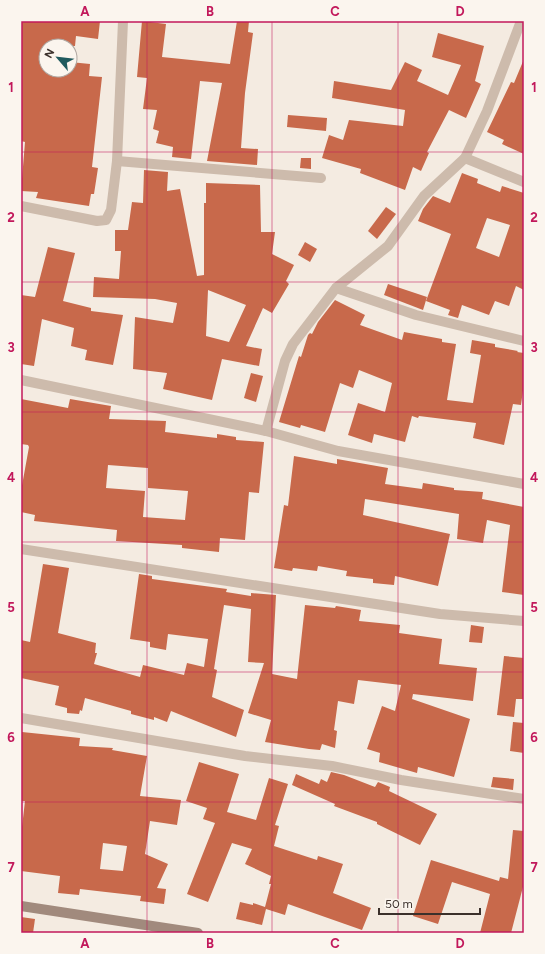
<svg xmlns="http://www.w3.org/2000/svg" width="545" height="954" font-family="Figtree,sans-serif">
<style>
.building{fill:#c8694b;fill-rule:evenodd}
.lines{fill:none;stroke-linecap:round;stroke-linejoin:round}
.street{stroke:#cdbbac;stroke-width:10}
.secondary{stroke:#a18a7d;stroke-width:10}
.grid{fill:none;stroke:#c2185b;stroke-width:1;stroke-opacity:0.55}
.neatline{fill:none;stroke:#c2185b;stroke-width:1.5}
.grid-label{font-size:13px;text-anchor:middle;font-weight:bold;fill:#c2185b}
</style>
<rect width="100%" height="100%" fill="#f4ebe1"/>
<g class="building">
<polygon points="21,21 100,21 98,39 76,36 75,46 46,46 46,70 70,70 70,62 90,64 89,76 102,77 92,167 98,168 94,194 91,194 89,206 36,198 38,192 21,191 25,142 21,141"/>
<polygon points="142,21 166,24 162,57 230,64 237,21 249,21 248,32 253,33 245,93 241,148 258,149 257,165 207,161 222,83 200,81 191,159 172,157 173,147 156,143 159,131 153,129 157,110 143,109 147,78 137,77"/>
<polygon points="438,33 484,46 475,81 481,84 466,118 449,110 427,152 429,153 421,171 413,167 405,190 360,173 361,169 322,158 329,135 343,140 349,120 403,126 405,110 332,98 334,81 391,90 405,62 422,70 417,81 448,95 461,65 432,57"/>
<polygon points="524,59 524,154 502,144 504,140 487,132 511,82 514,83"/>
<polygon points="288,115 327,118 326,131 287,127"/>
<polygon points="301,158 311,158 311,169 300,168"/>
<path d="M 144,170 L 168,172 L 167,191 L 180,189 L 197,276 L 204,275 L 204,203 L 206,203 L 206,183 L 260,185 L 261,232 L 275,232 L 272,254 L 294,265 L 286,281 L 289,284 L 272,313 L 263,308 L 246,346 L 262,349 L 259,366 L 222,359 L 212,400 L 163,389 L 167,373 L 133,369 L 135,317 L 173,323 L 177,303 L 155,299 L 93,297 L 94,277 L 119,279 L 121,251 L 115,251 L 115,230 L 128,230 L 132,202 L 143,203 ZM 208,290 L 246,305 L 229,342 L 206,336 Z"/>
<path d="M 462,173 L 478,179 L 477,183 L 500,192 L 502,186 L 524,193 L 524,290 L 516,286 L 509,306 L 495,301 L 489,315 L 462,305 L 458,318 L 448,315 L 450,310 L 426,301 L 451,234 L 418,221 L 423,209 L 433,196 L 450,203 ZM 487,218 L 510,225 L 499,257 L 476,248 Z"/>
<polygon points="386,207 396,214 377,239 368,231"/>
<polygon points="305,242 317,249 310,262 298,255"/>
<polygon points="48,247 75,253 63,301 91,308 91,311 123,315 113,365 85,360 87,350 71,346 74,328 42,319 34,366 21,364 21,295 35,297"/>
<polygon points="388,284 427,297 423,310 384,295"/>
<polygon points="335,300 365,315 360,325 402,340 404,332 442,339 442,342 456,344 447,400 473,403 481,355 470,353 472,340 495,344 495,347 518,351 517,352 524,353 524,383 521,405 513,404 504,445 473,438 476,423 419,416 418,418 412,416 405,442 374,434 372,443 348,435 358,403 385,412 392,383 359,370 353,388 340,383 325,432 301,425 300,428 279,422 299,356 301,357 308,335 310,333 312,334 318,322"/>
<polygon points="251,373 263,376 256,402 244,398"/>
<path d="M 21,399 L 68,408 L 70,399 L 111,406 L 109,419 L 166,421 L 165,432 L 217,438 L 217,434 L 236,437 L 236,440 L 264,442 L 259,493 L 249,492 L 245,540 L 220,538 L 219,552 L 182,548 L 182,545 L 116,541 L 117,530 L 34,521 L 35,515 L 21,512 L 21,491 L 29,447 L 28,445 L 21,444 ZM 108,465 L 148,468 L 148,488 L 188,491 L 185,520 L 143,517 L 145,491 L 106,488 Z"/>
<polygon points="294,456 337,464 337,459 388,468 385,484 422,489 423,483 454,488 454,490 483,492 482,499 524,507 524,595 502,592 510,525 487,520 483,543 457,539 459,514 365,499 363,515 450,534 438,586 395,576 394,585 373,583 373,579 346,576 347,571 318,566 317,571 293,568 292,571 274,568 284,505 288,506"/>
<polygon points="43,564 69,568 58,633 96,643 95,653 97,653 94,664 140,677 143,665 184,675 187,663 204,667 208,639 168,634 166,650 150,647 150,642 130,639 139,574 152,576 152,579 227,589 226,592 251,596 251,593 276,595 272,674 297,679 305,605 335,608 336,606 361,610 359,621 400,625 399,633 442,639 439,664 477,668 473,701 413,694 412,699 470,719 454,777 418,767 417,773 379,762 380,753 367,749 382,706 395,711 401,685 358,680 354,704 338,701 334,730 337,731 335,748 322,744 320,750 309,749 265,742 271,720 248,713 264,663 248,662 251,609 224,605 214,669 217,670 212,697 244,710 236,737 171,711 167,722 154,717 154,720 131,714 131,711 85,698 82,711 80,710 79,714 67,713 67,708 55,705 59,686 21,678 21,640 30,642"/>
<polygon points="471,625 484,627 482,643 469,642"/>
<polygon points="504,656 524,658 524,699 516,699 514,717 497,715"/>
<polygon points="513,722 524,723 524,753 510,751"/>
<path d="M 22,732 L 80,738 L 79,746 L 113,748 L 112,750 L 147,756 L 140,796 L 181,800 L 177,825 L 150,821 L 145,854 L 168,864 L 157,888 L 166,889 L 164,904 L 140,901 L 141,896 L 97,891 L 80,889 L 79,895 L 58,893 L 60,876 L 21,871 L 21,827 L 22,827 L 25,801 L 21,801 ZM 103,843 L 127,846 L 123,871 L 100,869 Z"/>
<polygon points="199,762 239,774 227,812 256,820 269,778 288,784 275,825 279,826 274,846 317,860 318,856 343,864 333,893 371,908 362,930 288,904 285,915 266,909 262,925 236,919 240,902 253,905 253,903 265,907 271,884 269,884 271,876 245,864 252,849 232,843 208,902 187,894 215,823 203,819 207,808 186,801"/>
<polygon points="331,772 344,775 375,787 378,782 390,787 389,791 437,814 420,845 377,824 377,822 334,806 335,804 292,785 296,774 319,784 321,779 327,782"/>
<polygon points="493,777 514,779 513,790 491,787"/>
<polygon points="513,830 524,831 524,883 511,933 480,933 490,894 452,882 438,924 413,916 431,860 499,881 500,877 508,879"/>
<polygon points="21,917 35,919 33,933 21,933"/>
</g>
<g class="lines">
<g class="street">
<polyline points="465,158 524,182"/>
<polyline points="117,161 321,178"/>
<polyline points="21,206 97,221 106,220 111,210 117,161 123,21"/>
<polyline points="336,288 416,315 524,341"/>
<polyline points="21,380 266,431 338,451 524,484"/>
<polyline points="266,431 285,361 293,344 336,288 388,246 424,196 465,158 487,111 521,21"/>
<polyline points="21,549 440,614 524,621"/>
<polyline points="21,718 245,756 332,766 401,780 524,799"/>
</g>
<polyline class="secondary" points="21,906 198,933"/>
</g>
<path class="grid" d="M 147,21 L 147,933M 272,21 L 272,933M 398,21 L 398,933M 21,152 L 524,152M 21,282 L 524,282M 21,412 L 524,412M 21,542 L 524,542M 21,672 L 524,672M 21,802 L 524,802"/>
<rect width="545" height="954" fill="none" stroke="#fbf5ee" stroke-width="44"/>
<g transform="translate(58 58) rotate(298)"><circle r="19" fill="#fbf5ee" stroke="#aea6a0"/>
<path d="M0-3L7 15L0 10L-7 15Z" fill="#1f5a5e"/>
<text y="-6" font-size="11" font-weight="bold" text-anchor="middle" fill="#3b302b">N</text>
</g>
<path d="M379 908v6h101v-6" fill="none" stroke="#3b302b" stroke-width="2"/>
<text x="385" y="908" font-size="12" fill="#3b302b" stroke="#fbf5ee" stroke-width="3" paint-order="stroke">50 m</text>
<rect x="22" y="22" width="501" height="910" class="neatline"/>
<g class="grid-label">
<text x="85" y="16">A</text>
<text x="210" y="16">B</text>
<text x="335" y="16">C</text>
<text x="460" y="16">D</text>
<text x="11" y="92">1</text>
<text x="534" y="92">1</text>
<text x="11" y="222">2</text>
<text x="534" y="222">2</text>
<text x="11" y="352">3</text>
<text x="534" y="352">3</text>
<text x="11" y="482">4</text>
<text x="534" y="482">4</text>
<text x="11" y="612">5</text>
<text x="534" y="612">5</text>
<text x="11" y="742">6</text>
<text x="534" y="742">6</text>
<text x="11" y="872">7</text>
<text x="534" y="872">7</text>
<text x="85" y="948">A</text>
<text x="210" y="948">B</text>
<text x="335" y="948">C</text>
<text x="460" y="948">D</text>
</g>
</svg>
